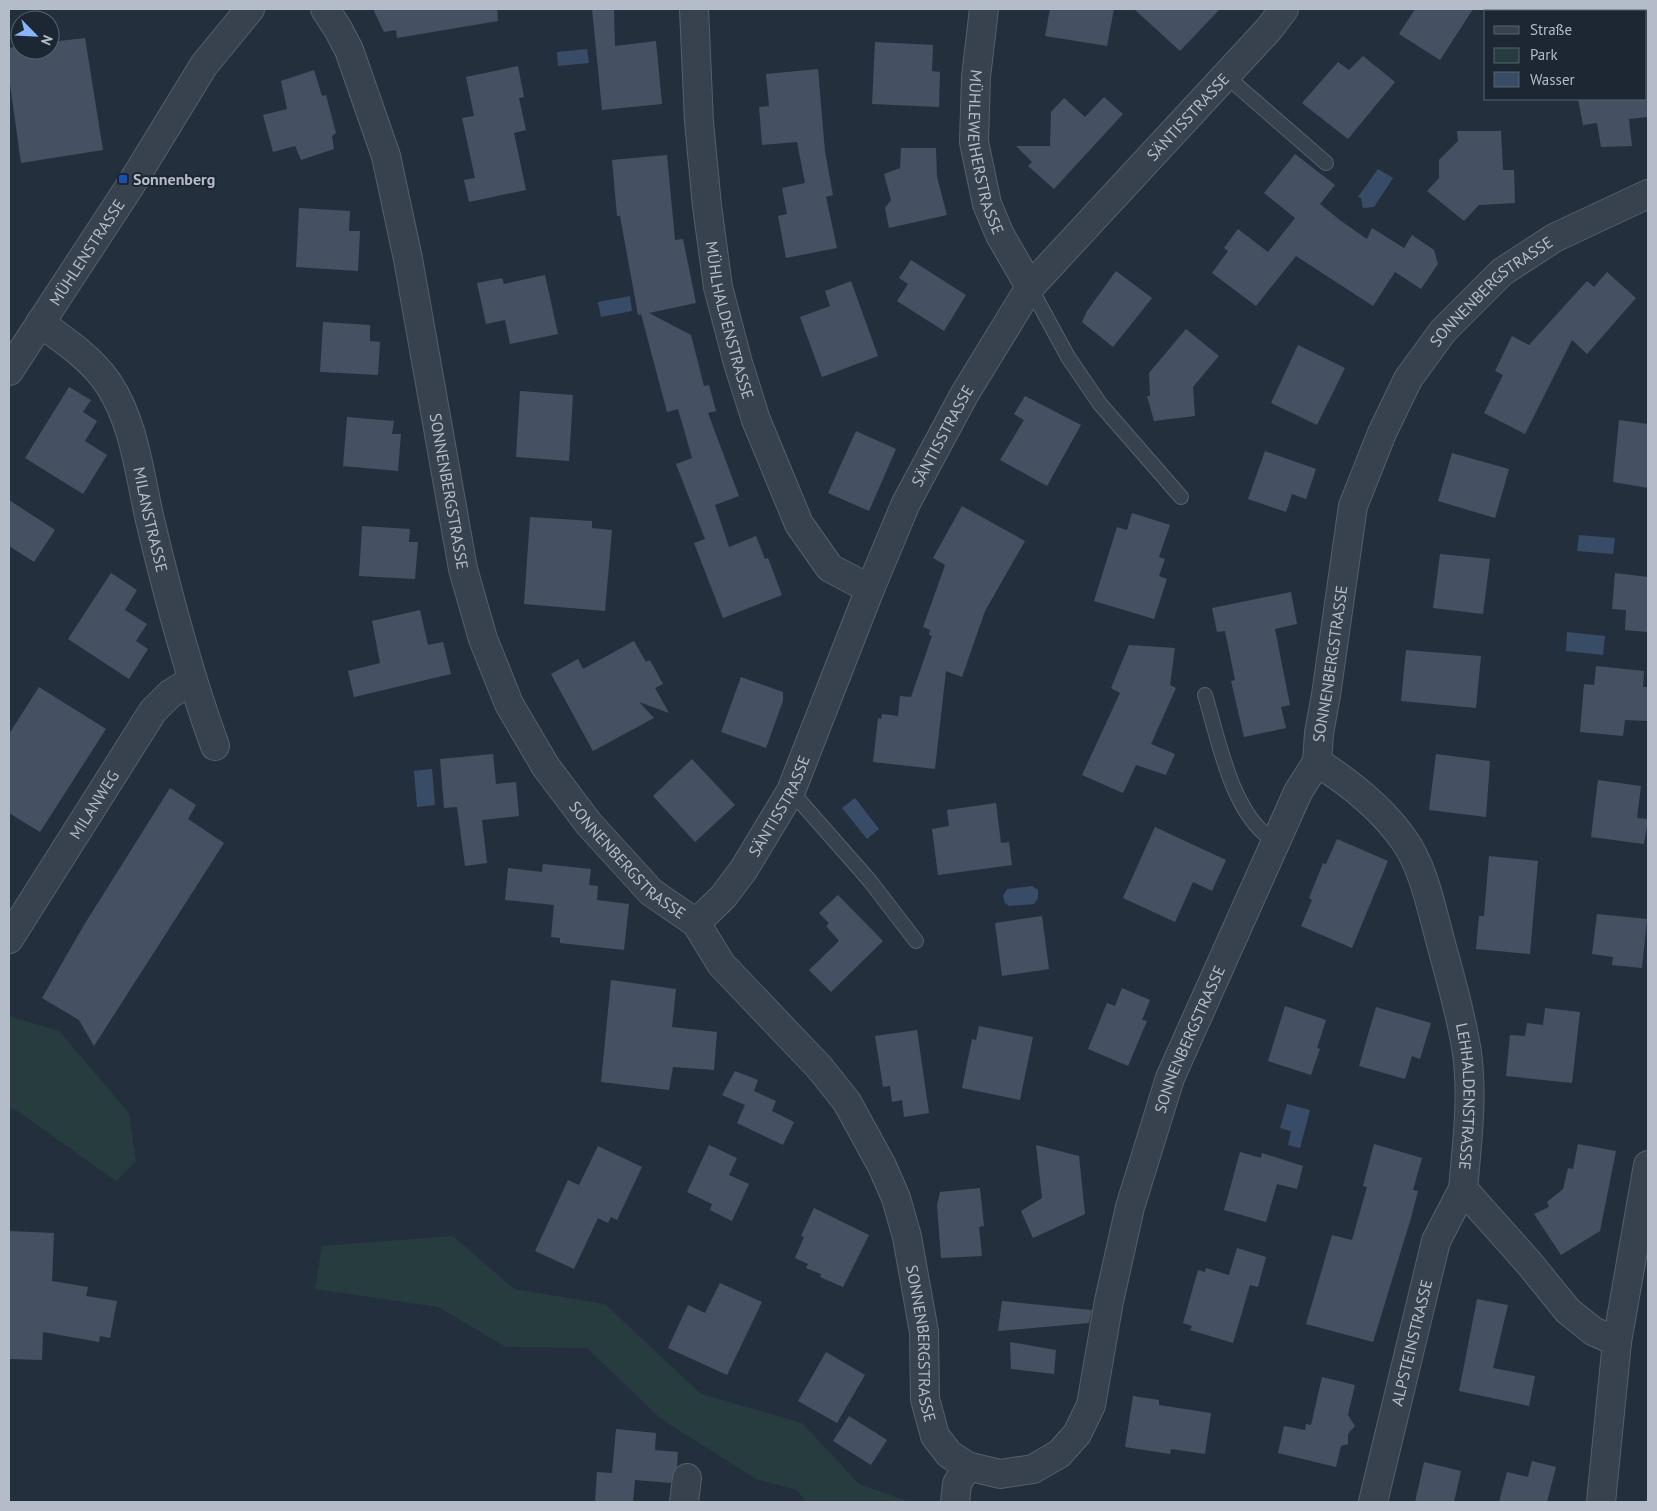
<svg xmlns="http://www.w3.org/2000/svg" width="1657" height="1511" font-family="'PT Sans',sans-serif">
<style>
.green{fill:#263c3f}
.water{fill:#394c67}
.building{fill:#455162}
.lines{fill:none;stroke-linecap:round;stroke-linejoin:round}
.service-casing{stroke:#565f6c;stroke-width:16}
.minor-casing{stroke:#565f6c;stroke-width:30}
.service{stroke:#38414e;stroke-width:14}
.minor{stroke:#38414e;stroke-width:28}
.transit-dot{fill:#1a4fb4;stroke:#1d2633;stroke-width:2}
.labels{text-anchor:middle;stroke-width:4;stroke-linejoin:round;paint-order:stroke}
.street-label{font-size:16px;fill:#b4bcc9;stroke:#1d2633}
.poi-label{font-size:16px;font-weight:bold;fill:#b4bcc9;stroke:#1d2633;text-anchor:start}
</style>
<rect width="100%" height="100%" fill="#242f3e"/>
<g class="green">
<polygon points="9,1016 59,1031 129,1113 136,1161 116,1181 19,1112 9,1107"/>
<polygon points="453,1236 514,1289 605,1304 701,1394 802,1423 859,1484 910,1502 806,1502 797,1490 756,1479 661,1419 587,1348 506,1347 438,1307 315,1289 322,1246"/>
</g>
<g class="water">
<polygon points="587,49 589,63 558,66 557,52"/>
<polygon points="1378,169 1393,178 1374,207 1363,208 1361,198 1358,197"/>
<polygon points="630,296 632,311 601,317 598,302"/>
<polygon points="1579,535 1615,538 1613,554 1577,551"/>
<polygon points="1567,632 1605,636 1603,655 1566,651"/>
<polygon points="432,769 435,805 417,807 414,771"/>
<polygon points="855,798 879,829 867,839 842,808"/>
<polygon points="1032,886 1038,890 1038,898 1034,904 1009,906 1005,903 1003,896 1007,889"/>
<polygon points="1287,1104 1310,1110 1300,1148 1288,1145 1291,1131 1280,1128"/>
</g>
<g class="building">
<polygon points="373,9 497,9 498,21 397,38 396,30 384,32"/>
<polygon points="592,9 614,9 615,46 656,41 662,104 602,110"/>
<polygon points="1050,9 1114,9 1107,46 1045,36"/>
<polygon points="1134,9 1220,9 1180,51"/>
<polygon points="1415,9 1473,9 1440,60 1399,34"/>
<polygon points="85,38 103,150 21,163 9,77 9,48 20,46 20,50 50,50 50,42"/>
<polygon points="875,42 933,45 932,71 940,72 939,107 872,104"/>
<polygon points="1363,56 1395,82 1348,139 1302,103 1338,62 1349,70"/>
<polygon points="518,66 524,97 519,98 526,130 514,133 526,190 469,202 464,180 475,178 462,118 474,116 466,77"/>
<polygon points="818,69 825,152 833,195 826,197 837,248 786,258 778,216 787,214 782,188 805,183 797,142 762,145 759,107 769,106 766,74"/>
<polygon points="314,70 322,96 326,95 336,133 332,136 334,149 301,160 295,146 273,152 263,115 287,109 281,81"/>
<polygon points="1104,97 1123,114 1054,189 1028,166 1032,162 1016,146 1050,146 1051,112 1064,98 1085,117"/>
<polygon points="1578,99 1648,99 1648,117 1629,119 1632,146 1601,147 1597,123 1583,125"/>
<polygon points="1457,131 1501,131 1503,170 1514,170 1515,203 1479,205 1464,221 1427,191 1439,178 1439,160 1458,141"/>
<polygon points="901,148 936,148 937,177 947,215 889,228 885,208 891,200 884,174 900,168"/>
<polygon points="1295,154 1335,185 1320,204 1341,221 1367,239 1372,228 1404,248 1412,235 1434,250 1438,264 1421,289 1395,272 1373,306 1296,256 1256,306 1212,273 1228,251 1224,248 1238,229 1268,252 1295,218 1264,193"/>
<polygon points="667,155 675,240 683,239 696,303 649,313 691,335 704,386 709,385 716,411 708,413 739,496 715,505 729,547 756,536 765,559 768,558 782,595 723,618 694,543 705,539 676,464 692,458 678,409 667,412 641,314 638,315 620,216 617,216 612,160"/>
<polygon points="299,208 350,211 349,231 360,231 358,271 296,267"/>
<polygon points="911,260 966,295 944,331 897,301 908,284 899,278"/>
<polygon points="1116,271 1152,298 1113,347 1082,322 1087,311"/>
<polygon points="1607,272 1636,298 1587,354 1572,340 1525,434 1484,413 1503,375 1495,371 1512,336 1529,345 1587,281 1594,287"/>
<polygon points="545,275 558,334 510,344 505,320 486,324 477,283 502,278 504,284"/>
<polygon points="851,281 878,356 822,377 800,317 830,306 825,291"/>
<polygon points="323,322 370,325 370,341 380,342 378,375 320,372"/>
<polygon points="1186,329 1219,356 1193,387 1195,416 1154,421 1147,396 1150,396 1149,373"/>
<polygon points="1298,345 1345,368 1317,425 1271,403"/>
<polygon points="69,387 91,400 83,412 97,421 85,441 107,455 83,494 25,458"/>
<polygon points="520,391 573,395 569,461 516,457"/>
<polygon points="1025,396 1081,425 1047,486 1000,460 1024,420 1014,414"/>
<polygon points="347,417 394,421 392,434 401,434 398,471 343,466"/>
<polygon points="1619,420 1648,424 1648,488 1613,482"/>
<polygon points="856,431 896,449 869,511 828,493"/>
<polygon points="1265,451 1316,469 1306,499 1292,494 1286,512 1248,499"/>
<polygon points="1452,453 1509,469 1495,518 1438,501"/>
<polygon points="9,500 55,530 34,562 9,546"/>
<polygon points="962,506 1025,541 985,611 962,677 946,671 935,769 873,762 878,718 881,719 882,714 898,716 900,696 911,697 932,636 929,635 930,630 923,627 945,565 933,558"/>
<polygon points="1132,513 1170,525 1159,557 1165,559 1159,576 1167,579 1154,619 1094,601 1117,527 1127,530"/>
<polygon points="530,517 592,521 592,528 612,530 605,611 524,604"/>
<polygon points="362,526 410,529 409,542 418,542 415,579 359,576"/>
<polygon points="1440,554 1490,559 1483,614 1433,608"/>
<polygon points="111,573 137,590 125,610 147,624 136,641 148,649 129,679 68,639"/>
<polygon points="1615,573 1648,577 1647,632 1625,630 1626,610 1612,609"/>
<polygon points="1291,592 1297,624 1275,629 1290,705 1281,707 1286,728 1244,737 1231,681 1235,680 1225,631 1217,632 1212,608"/>
<polygon points="420,610 428,645 443,642 451,674 354,697 348,671 380,663 372,621"/>
<polygon points="634,641 646,662 650,660 663,684 655,688 669,713 639,702 654,718 593,751 551,674 578,659 583,669"/>
<polygon points="1129,645 1175,648 1170,685 1176,688 1151,744 1175,754 1166,775 1136,765 1123,793 1082,775 1120,693 1111,688"/>
<polygon points="1406,650 1481,656 1476,708 1401,701"/>
<polygon points="1596,666 1644,671 1643,687 1648,687 1648,721 1625,720 1623,736 1580,732 1584,684 1594,685"/>
<polygon points="741,677 783,692 783,701 766,748 721,732"/>
<polygon points="39,687 106,729 40,832 9,813 9,734"/>
<polygon points="493,754 496,784 516,782 519,816 482,820 487,863 465,866 457,807 444,808 440,759"/>
<polygon points="1436,754 1490,761 1486,817 1429,810"/>
<polygon points="692,759 735,805 695,842 653,796"/>
<polygon points="1598,780 1641,786 1637,818 1648,819 1644,844 1591,837"/>
<polygon points="170,788 196,805 188,819 224,843 94,1046 79,1020 42,998 84,925"/>
<polygon points="996,803 1001,843 1009,842 1012,865 938,875 932,829 949,826 947,810"/>
<polygon points="1155,827 1226,860 1212,891 1193,882 1175,922 1123,898"/>
<polygon points="1337,839 1388,861 1352,948 1301,926 1312,900 1309,898 1323,863 1326,864"/>
<polygon points="1489,856 1538,861 1530,954 1476,949 1479,916 1484,916"/>
<polygon points="543,864 591,869 589,885 598,886 597,900 629,904 624,950 560,943 560,938 551,937 554,905 505,900 508,868 542,872"/>
<polygon points="838,895 883,941 831,992 809,970 839,941 826,926 829,923 819,913"/>
<polygon points="1597,914 1647,919 1642,968 1612,965 1613,957 1592,954"/>
<polygon points="1042,916 1049,969 1002,976 995,923"/>
<polygon points="611,980 676,989 672,1027 717,1032 714,1070 673,1067 669,1090 601,1082"/>
<polygon points="1122,988 1150,1000 1142,1020 1147,1021 1128,1066 1088,1049 1107,1003 1115,1006"/>
<polygon points="1285,1006 1326,1020 1317,1048 1320,1049 1311,1075 1268,1061"/>
<polygon points="1376,1007 1431,1023 1420,1059 1412,1056 1405,1079 1359,1066"/>
<polygon points="1545,1008 1580,1012 1572,1083 1506,1076 1510,1035 1525,1036 1527,1023 1543,1025"/>
<polygon points="979,1026 1033,1037 1020,1100 962,1088 972,1039 976,1040"/>
<polygon points="917,1030 929,1113 904,1117 902,1100 892,1102 890,1086 883,1087 875,1036"/>
<polygon points="735,1071 758,1080 754,1091 776,1101 772,1111 794,1122 783,1145 737,1123 745,1105 722,1095"/>
<polygon points="1374,1144 1422,1158 1413,1190 1418,1191 1411,1218 1373,1342 1306,1324 1332,1235 1352,1240 1367,1187 1363,1186"/>
<polygon points="1578,1144 1616,1151 1600,1231 1561,1255 1534,1214 1549,1207 1547,1202 1563,1189 1568,1168 1573,1169"/>
<polygon points="709,1145 737,1158 729,1175 749,1184 732,1221 710,1210 712,1204 687,1192"/>
<polygon points="1036,1145 1079,1156 1085,1214 1033,1238 1021,1211 1042,1198"/>
<polygon points="598,1146 642,1167 617,1220 611,1217 608,1223 598,1218 574,1269 535,1251 568,1180 579,1185"/>
<polygon points="1240,1152 1261,1158 1262,1153 1303,1166 1297,1189 1277,1184 1266,1222 1224,1210"/>
<polygon points="980,1188 984,1226 979,1227 982,1256 941,1258 937,1205 940,1192"/>
<polygon points="814,1208 869,1235 843,1287 820,1277 821,1274 806,1268 808,1264 795,1258 804,1237 801,1236"/>
<polygon points="9,1231 54,1233 52,1281 88,1287 86,1296 117,1301 110,1338 100,1336 99,1342 43,1332 42,1360 9,1359"/>
<polygon points="1237,1248 1266,1257 1258,1287 1250,1285 1233,1343 1190,1330 1192,1326 1183,1323 1198,1270 1205,1272 1206,1268 1229,1275"/>
<polygon points="720,1283 762,1302 727,1375 668,1348 688,1305 705,1313"/>
<polygon points="1477,1299 1508,1305 1493,1368 1535,1376 1529,1406 1459,1391"/>
<polygon points="1002,1301 1092,1310 1089,1323 998,1331"/>
<polygon points="1010,1342 1056,1350 1054,1374 1011,1369"/>
<polygon points="826,1352 865,1375 837,1423 798,1401"/>
<polygon points="1322,1377 1355,1385 1348,1415 1355,1426 1348,1434 1348,1444 1341,1446 1336,1467 1278,1453 1284,1426 1305,1430 1306,1424 1311,1425"/>
<polygon points="1133,1396 1159,1400 1159,1405 1211,1413 1205,1454 1171,1449 1170,1454 1125,1447"/>
<polygon points="849,1416 887,1440 871,1465 833,1441"/>
<polygon points="616,1429 656,1433 655,1450 678,1452 677,1467 671,1483 635,1480 633,1502 595,1502 597,1472 612,1473"/>
<polygon points="1532,1461 1556,1467 1547,1502 1499,1502 1507,1472 1528,1477"/>
<polygon points="1424,1462 1461,1471 1454,1502 1415,1502"/>
</g>
<g class="lines">
<defs>
<g id="service">
<polyline points="1225,75 1326,163"/>
<polyline points="1030,287 1068,357 1100,404 1181,497"/>
<path d="M 1205,695 C 1219,741 1232,817 1276,842"/>
<polyline points="791,791 870,881 916,941"/>
</g>
<g id="minor">
<path id="s1" d="M 325,9 L 338,29 L 349,50 L 386,156 L 408,259 L 463,569 L 483,639 L 509,704 L 546,767 L 589,824 L 651,892 L 696,923 L 721,964 L 820,1068 L 847,1102 L 882,1166 L 896,1198 L 907,1237 L 924,1332 L 925,1399 L 935,1436 L 949,1454 L 967,1466 L 1000,1474 L 1033,1469 L 1059,1454 L 1077,1434 L 1091,1405 L 1109,1301 L 1130,1207 L 1170,1078 L 1298,792 L 1317,762 L 1319,733 L 1326,695 L 1353,506 L 1382,433 L 1408,379 L 1443,331 L 1502,272 L 1554,238 L 1648,194"/>
<path id="s2" d="M 694,9 L 699,122 L 707,206 L 718,287 L 738,363 L 756,420 L 799,524 L 830,568 L 870,589"/>
<path id="s3" d="M 984,9 L 976,77 L 974,142 L 987,204 L 1000,235 L 1030,287"/>
<path id="s4" d="M 40,323 C 64,340 91,358 108,383 C 135,424 139,473 150,520 C 168,596 188,672 215,746"/>
<path id="s5" d="M 9,371 L 130,186 L 204,65 L 250,9"/>
<path id="s6" d="M 1317,762 C 1350,783 1381,807 1404,840 C 1422,865 1430,902 1438,932 C 1448,971 1461,1012 1467,1053 C 1473,1097 1467,1145 1463,1189 L 1529,1263 L 1568,1311 L 1593,1331 L 1617,1342 L 1601,1502"/>
<path id="s7" d="M 696,923 L 723,897 L 744,869 L 791,791 L 870,589 L 906,503 L 964,395 L 1030,287 L 1269,29 L 1284,9"/>
<path id="s8" d="M 9,939 L 153,711 L 170,694 L 191,681"/>
<polyline points="1617,1342 1648,1165"/>
<polyline points="684,1502 687,1478"/>
<polyline points="955,1502 957,1484 967,1466"/>
<path id="s9" d="M 1373,1502 L 1436,1241 L 1463,1189"/>
</g>
</defs>
<use href="#service" class="service-casing"/>
<use href="#minor" class="minor-casing"/>
<use href="#service" class="service"/>
<use href="#minor" class="minor"/>
</g>
<rect class="transit-dot" x="118" y="174" width="10" height="10" rx="2.5"/>
<g class="labels">
<g class="street-label">
<text dy="6" stroke="none"><textPath href="#s7" startOffset="955">SÄNTISSTRASSE</textPath></text>
<text dy="6" stroke="none"><textPath href="#s3" startOffset="145">MÜHLEWEIHERSTRASSE</textPath></text>
<text dy="6" stroke="none"><textPath href="#s5" startOffset="142">MÜHLENSTRASSE</textPath></text>
<text dy="6" stroke="none"><textPath href="#s1" startOffset="3005">SONNENBERGSTRASSE</textPath></text>
<text dy="6" stroke="none"><textPath href="#s2" startOffset="314">MÜHLHALDENSTRASSE</textPath></text>
<text dy="6" stroke="none"><textPath href="#s7" startOffset="550">SÄNTISSTRASSE</textPath></text>
<text dy="6" stroke="none"><textPath href="#s1" startOffset="501">SONNENBERGSTRASSE</textPath></text>
<text dy="6" stroke="none"><textPath href="#s4" startOffset="235">MILANSTRASSE</textPath></text>
<text dy="6" stroke="none"><textPath href="#s1" startOffset="2585">SONNENBERGSTRASSE</textPath></text>
<text dy="6" stroke="none"><textPath href="#s8" startOffset="159">MILANWEG</textPath></text>
<text dy="6" stroke="none"><textPath href="#s7" startOffset="145">SÄNTISSTRASSE</textPath></text>
<text dy="6" stroke="none"><textPath href="#s1" startOffset="920">SONNENBERGSTRASSE</textPath></text>
<text dy="6" stroke="none"><textPath href="#s1" startOffset="2180">SONNENBERGSTRASSE</textPath></text>
<text dy="6" stroke="none"><textPath href="#s6" startOffset="384">LEHHALDENSTRASSE</textPath></text>
<text dy="6" stroke="none"><textPath href="#s9" startOffset="164">ALPSTEINSTRASSE</textPath></text>
<text dy="6" stroke="none"><textPath href="#s1" startOffset="1505">SONNENBERGSTRASSE</textPath></text>
</g>
<g class="poi-label">
<text x="133" y="185">Sonnenberg</text>
</g>
</g>
<rect width="1657" height="1511" fill="none" stroke="#b4bcc9" stroke-width="20"/>
<rect x="1484" y="10" width="162" height="90" fill="#1d2633" stroke="#59626f"/>
<rect x="1494" y="26" width="25" height="8" fill="#38414e" stroke="#59626f"/>
<text x="1530" y="35" font-size="15" fill="#b4bcc9">Straße</text>
<rect x="1494" y="48" width="25" height="15" fill="#263c3f" stroke="#59626f"/>
<text x="1530" y="60" font-size="15" fill="#b4bcc9">Park</text>
<rect x="1494" y="72" width="25" height="15" fill="#394c67" stroke="#59626f"/>
<text x="1530" y="85" font-size="15" fill="#b4bcc9">Wasser</text>
<g transform="translate(35 35) rotate(114)"><circle r="24" fill="#1d2633" stroke="#59626f"/>
<path d="M0-4L9 19L0 12L-9 19Z" fill="#8ab4f8"/>
<text y="-8" font-size="14" font-weight="bold" text-anchor="middle" fill="#b4bcc9">N</text>
</g>
</svg>
